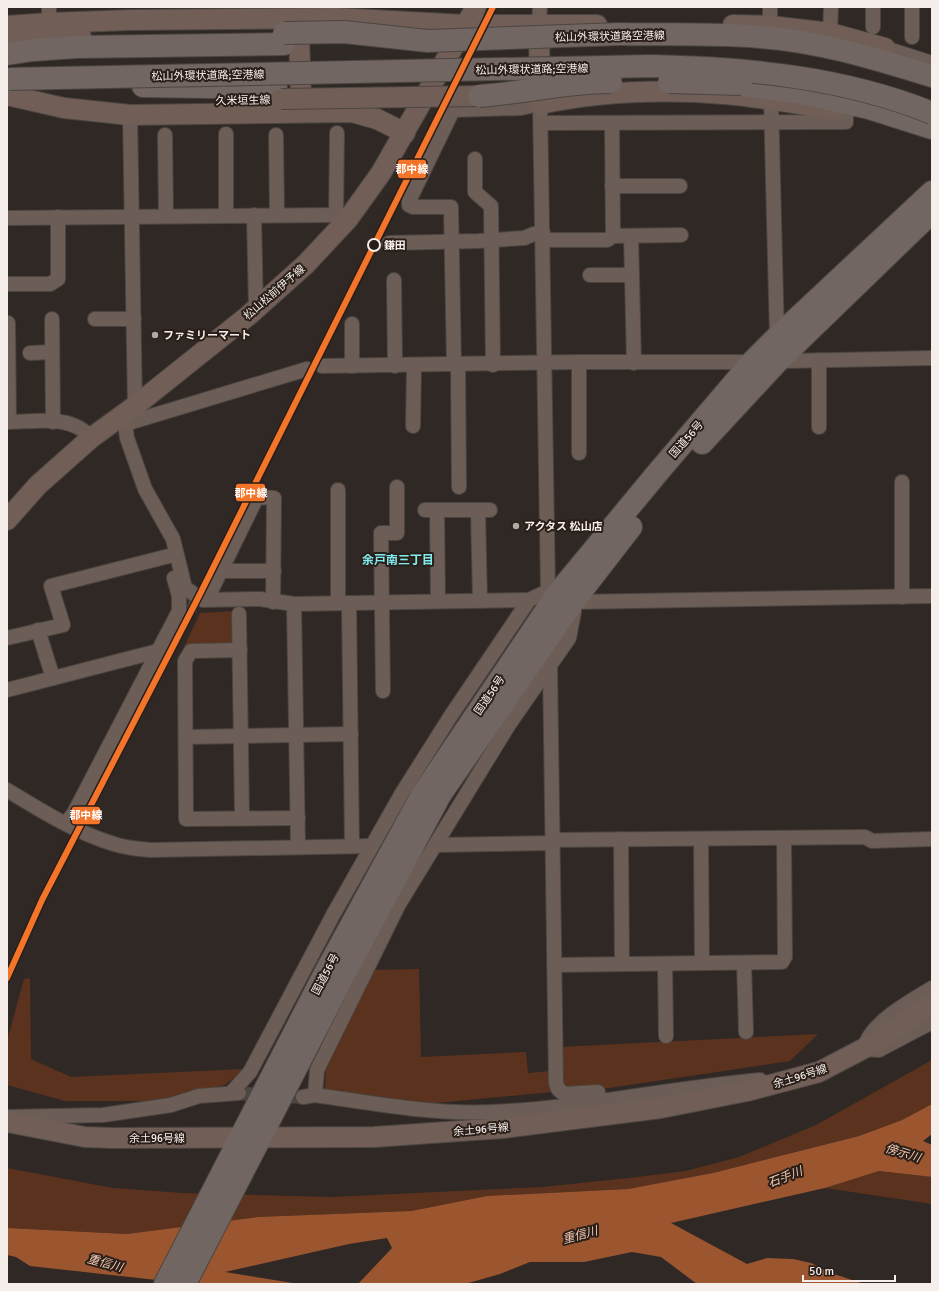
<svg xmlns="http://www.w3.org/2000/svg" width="939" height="1291" font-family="Signika,'Noto Sans JP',sans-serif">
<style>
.green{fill:#5b321d}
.water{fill:#9b552f}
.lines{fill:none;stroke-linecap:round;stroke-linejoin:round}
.street-tunnel{stroke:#4e4643;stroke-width:14;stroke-dasharray:14 7;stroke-linecap:butt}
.street-casing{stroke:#4b4541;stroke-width:16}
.secondary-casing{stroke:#4b4541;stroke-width:22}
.highway-casing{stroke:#4b4541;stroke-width:24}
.street{stroke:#6c5e56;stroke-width:14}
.secondary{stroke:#715f57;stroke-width:20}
.highway{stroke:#716661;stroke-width:22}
.secondary-bridge-casing{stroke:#4b4541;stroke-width:22;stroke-linecap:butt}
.highway-bridge-casing{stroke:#4b4541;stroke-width:24;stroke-linecap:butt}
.secondary-bridge{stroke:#715f57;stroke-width:20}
.highway-bridge{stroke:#716661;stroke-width:22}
.rail-1-casing{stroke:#291e18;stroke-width:9}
.rail-1{stroke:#f4742a;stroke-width:6}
.stop-dot{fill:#291e18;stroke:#f6eeea;stroke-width:2}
.poi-dot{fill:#b1a9a5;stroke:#291e18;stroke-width:1.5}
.labels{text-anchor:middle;stroke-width:4;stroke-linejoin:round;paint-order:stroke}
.street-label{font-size:11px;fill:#f6eeea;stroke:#291e18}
.stop-label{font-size:11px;font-weight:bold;fill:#f6eeea;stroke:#291e18;text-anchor:start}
.poi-label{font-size:11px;font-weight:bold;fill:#f6eeea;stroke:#291e18;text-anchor:start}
.neighbourhood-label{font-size:12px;font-weight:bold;fill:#80ecee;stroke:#291e18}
.water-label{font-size:12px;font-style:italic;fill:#f6cab5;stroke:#291e18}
.line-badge{stroke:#291e18;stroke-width:1.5}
.badge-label{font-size:11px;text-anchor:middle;font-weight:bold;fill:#fff}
</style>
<rect width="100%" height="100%" fill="#302825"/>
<g class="green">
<polygon points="235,611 236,648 184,647 200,613"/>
<polygon points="419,969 421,1057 526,1052 528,1073 550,1071 552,1092 424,1104 325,1091 326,1060 371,970"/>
<polygon points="30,978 31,1059 71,1077 244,1069 225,1085 181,1094 166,1101 65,1101 7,1085 7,1041 24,979"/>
<polygon points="818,1034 790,1061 609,1088 565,1091 561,1088 560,1047"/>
<polygon points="932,1060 932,1104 902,1120 859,1136 713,1173 628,1189 487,1196 411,1211 257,1217 127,1234 7,1228 7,1168 113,1188 183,1193 332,1197 542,1187 629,1178 686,1171 739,1157 816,1125"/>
<polygon points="879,1171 932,1177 932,1204 825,1188"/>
</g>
<polygon class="water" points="932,1104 932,1134 923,1141 932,1145 932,1177 879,1171 825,1188 671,1223 747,1264 767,1258 793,1259 811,1263 828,1272 864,1284 697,1284 661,1257 632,1252 584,1262 530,1262 500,1274 465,1284 358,1284 392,1248 387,1238 349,1244 225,1272 299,1284 193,1284 30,1266 16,1257 7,1255 7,1228 127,1234 257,1217 411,1211 487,1196 628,1189 713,1173 859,1136 902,1120"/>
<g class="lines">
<g class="street-tunnel">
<polyline points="188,604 198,606"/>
<polyline points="244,1094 303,1097"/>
</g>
<defs>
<g id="street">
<polyline points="49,7 49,23"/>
<polyline points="770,7 770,26"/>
<polyline points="539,25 540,7"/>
<polyline points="873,27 873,7"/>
<polyline points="830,33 831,7"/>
<polyline points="912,37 912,7"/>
<polyline points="885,48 932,63"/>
<polyline points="771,101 777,337"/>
<polyline points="130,115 135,406"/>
<polyline points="541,123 846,122 846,111"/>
<polyline points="612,124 613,236 681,235"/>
<polyline points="226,134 226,216"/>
<polyline points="165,135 166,216"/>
<polyline points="276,135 277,215"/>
<polyline points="475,159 475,192 491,206 493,365"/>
<polyline points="612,186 680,186"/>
<polyline points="254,215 256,309"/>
<polyline points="336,215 337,133"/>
<polyline points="7,218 336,215 343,215 348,219"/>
<polyline points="631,236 634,363"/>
<polyline points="544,240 607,240 613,236"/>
<polyline points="389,243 478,241 524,238 534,234 543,233"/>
<polyline points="590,275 632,275"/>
<polyline points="394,280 395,366"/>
<polyline points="7,284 50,284 58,279 58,217"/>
<polyline points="52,319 53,422"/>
<polyline points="95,319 134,319"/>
<polyline points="8,323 9,422"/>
<polyline points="352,324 352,366"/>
<polyline points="30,353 52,352"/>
<polyline points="819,360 819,427"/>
<polyline points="579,362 579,453"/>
<polyline points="454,365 451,207 413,207 409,205 409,201 453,110 521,108 540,104 548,591"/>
<polyline points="458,365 459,487"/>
<polyline points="322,366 579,362 744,362 932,358"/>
<polyline points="120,416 125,424 127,438 145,489 173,539 185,588 203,600 260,599 294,604 529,600"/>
<path d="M 7,422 C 35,422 72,414 91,438"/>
<polyline points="125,424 307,369"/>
<polyline points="413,426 414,366"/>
<polyline points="902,482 902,597"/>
<polyline points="338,490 338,603"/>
<polyline points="425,510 490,510"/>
<polyline points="437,510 438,601"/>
<polyline points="478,510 480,601"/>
<polyline points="221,571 274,571"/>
<polyline points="210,593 257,497 274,498 273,602"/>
<polyline points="349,603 352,846"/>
<polyline points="294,604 298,847"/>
<polyline points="239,614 242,818"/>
<polyline points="38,630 53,678"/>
<polyline points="7,638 63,625 51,586 169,556"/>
<polyline points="240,650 191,651 185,661 186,819 298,818"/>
<polyline points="550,666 556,1083 558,1089 564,1094 598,1092"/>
<polyline points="7,690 158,651"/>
<polyline points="383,691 381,533 397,533 397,487"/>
<polyline points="186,737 351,734"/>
<path d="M 7,790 C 40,810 75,832 111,843 C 124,848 138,849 151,850 L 371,846"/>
<polyline points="66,823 74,813 179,611 179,596 174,578"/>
<polyline points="621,839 622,964"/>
<polyline points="701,839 702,963"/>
<polyline points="553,840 865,837 872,841 932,839"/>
<polyline points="435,845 553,843"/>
<polyline points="744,963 746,1032"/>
<polyline points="665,964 666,1036"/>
<polyline points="554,965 782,962 785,957 784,838"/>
<path d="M 932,988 C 911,1001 869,1023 864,1049 L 879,1050 L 932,1022"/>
<polyline points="231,1093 250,1072 333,915 402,793 450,717 529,600 548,591 557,593"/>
<polyline points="315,1095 317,1070 399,904 508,726 569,638 574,612 573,602 932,596"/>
<path d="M 303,1097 L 315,1095 C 373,1103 434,1115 492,1112 C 582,1108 670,1088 760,1080"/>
<polyline points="7,1117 103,1115 171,1105 199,1096 239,1093"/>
</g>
<g id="secondary">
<path d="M 539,25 L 540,104 C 601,91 663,89 725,94 C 761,97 797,104 833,109"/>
<polyline points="733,25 770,26 830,33 885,48 882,61"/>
<polyline points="7,26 49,23 130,20 336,18 466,25 597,25"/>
<polyline points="7,38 81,37"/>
<polyline points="7,95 64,108 130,115 352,112 377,119 405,133"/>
<polyline points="287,108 292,108 301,95 299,36"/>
<polyline points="7,520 38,485 91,438 135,406 249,315 306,264 348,219 381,173 476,7"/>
<polyline points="7,1122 85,1137 112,1138 374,1137 504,1128 661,1108 747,1091 819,1072 880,1040 932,1003"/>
</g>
<g id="highway">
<path d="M 621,34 C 667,35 714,33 760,37 C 819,41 876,59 932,76"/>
<polyline points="7,54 33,50 76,47 284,44"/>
<polyline points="742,85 796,92 869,108 932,128"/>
<polyline points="143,86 276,88"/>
<polyline points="702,443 778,361 932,212"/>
<polyline points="165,1284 325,973 422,795 558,593 659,471 752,362 777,337 932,192"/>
<polyline points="185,1284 343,977 440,795 573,602 631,527"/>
</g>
</defs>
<use href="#street" class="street-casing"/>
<use href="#secondary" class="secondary-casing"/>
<use href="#highway" class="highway-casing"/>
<use href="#street" class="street"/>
<use href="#secondary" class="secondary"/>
<use href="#highway" class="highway"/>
<defs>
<polyline id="secondary-bridge" points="281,99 479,96"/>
<g id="highway-bridge">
<polyline points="284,33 344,32 428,41 621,34"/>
<path d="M 9,79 L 651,66 C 746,68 843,77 932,113"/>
<polyline points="669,82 741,84"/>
<path d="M 479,96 C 523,93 567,82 611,82"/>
</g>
</defs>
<use href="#secondary-bridge" class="secondary-bridge-casing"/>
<use href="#highway-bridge" class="highway-bridge-casing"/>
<use href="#secondary-bridge" class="secondary-bridge"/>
<use href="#highway-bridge" class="highway-bridge"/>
<defs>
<polyline id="rail-1" points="7,978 42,900 198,598 493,7"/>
</defs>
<use href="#rail-1" class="rail-1-casing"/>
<use href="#rail-1" class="rail-1"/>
</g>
<circle class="stop-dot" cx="374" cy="245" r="6"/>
<g class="poi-dot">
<circle cx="155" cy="335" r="4"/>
<circle cx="516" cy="526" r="4"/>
</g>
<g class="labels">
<g class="street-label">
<text transform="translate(610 36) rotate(-1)" y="4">松山外環状道路空港線</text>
<text transform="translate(532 69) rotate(-1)" y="4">松山外環状道路;空港線</text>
<text transform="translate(208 75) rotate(-1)" y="4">松山外環状道路;空港線</text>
<text transform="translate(243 100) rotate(-1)" y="4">久米垣生線</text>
<text transform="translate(274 292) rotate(-41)" y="4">松山松前伊予線</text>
<text transform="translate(686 439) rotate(-49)" y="4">国道56号</text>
<text transform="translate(489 695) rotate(-56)" y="4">国道56号</text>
<text transform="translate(325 974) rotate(-62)" y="4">国道56号</text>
<text transform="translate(800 1076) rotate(-17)" y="4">余土96号線</text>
<text transform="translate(481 1129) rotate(-5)" y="4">余土96号線</text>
<text x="157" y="1142">余土96号線</text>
</g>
<g class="stop-label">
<text x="384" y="249">鎌田</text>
</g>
<g class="poi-label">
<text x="163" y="339">ファミリーマート</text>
<text x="524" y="530">アクタス 松山店</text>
</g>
<g class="neighbourhood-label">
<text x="398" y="564">余戸南三丁目</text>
</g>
<g class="water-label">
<text transform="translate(903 1153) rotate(17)" y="4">傍示川</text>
<text transform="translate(785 1177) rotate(-21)" y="4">石手川</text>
<text transform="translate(580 1235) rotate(-15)" y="4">重信川</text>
<text transform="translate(105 1263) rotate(15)" y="4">重信川</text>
</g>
</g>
<g class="line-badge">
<rect x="397" y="159" width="30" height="20" rx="4" fill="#f4742a"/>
<rect x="235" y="483" width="31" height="19" rx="4" fill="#f4742a"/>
<rect x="71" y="806" width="30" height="19" rx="4" fill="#f4742a"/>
</g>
<g class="badge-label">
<text x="412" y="173">郡中線</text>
<text x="251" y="497">郡中線</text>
<text x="86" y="819">郡中線</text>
</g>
<rect width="939" height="1291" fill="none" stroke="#f6eeea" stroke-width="16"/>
<path d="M803 1275v6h92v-6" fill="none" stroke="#f6eeea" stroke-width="2"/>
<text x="809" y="1275" font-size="12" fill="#f6eeea" stroke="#291e18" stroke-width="3" paint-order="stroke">50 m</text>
</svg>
